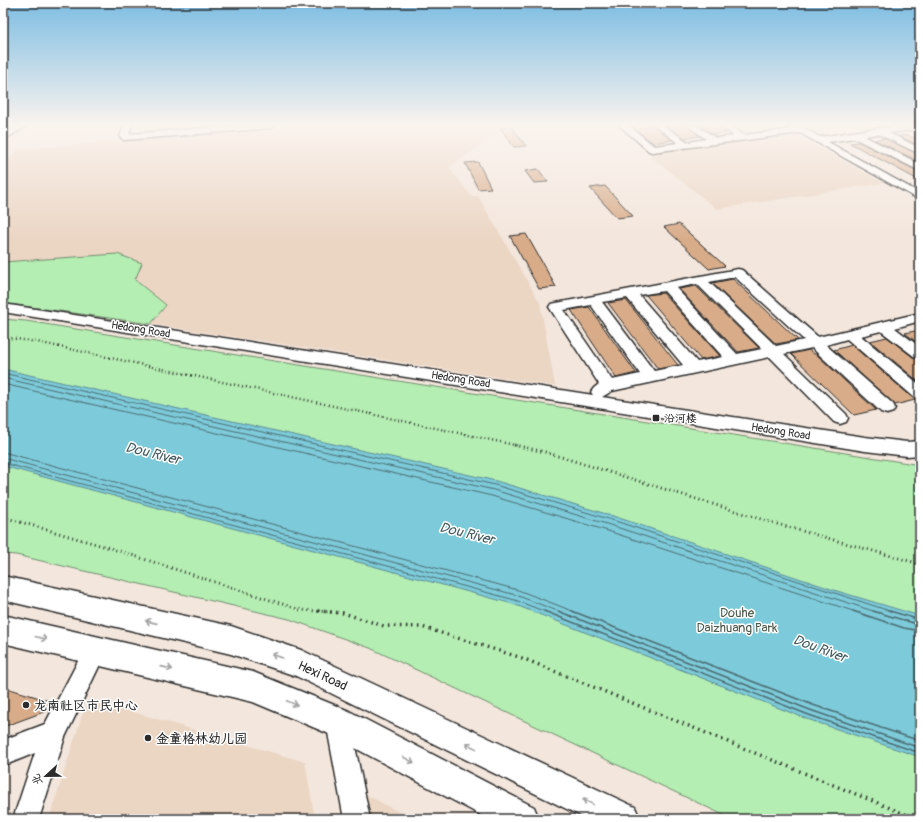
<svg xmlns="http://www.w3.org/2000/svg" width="923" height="822" font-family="Pangolin,'LXGW WenKai TC',sans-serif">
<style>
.built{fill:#ebd5c3}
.green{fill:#b4eeb2;stroke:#708c6e}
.water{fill:#7dcbda;stroke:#5c8b94}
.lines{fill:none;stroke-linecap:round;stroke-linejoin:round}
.shore-far1{stroke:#4c6b71;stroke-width:1}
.shore{stroke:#4c6b71;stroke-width:1.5}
.building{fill:#d8ac89;stroke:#2b2b2b}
.minor-casing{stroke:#2b2b2b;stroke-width:3}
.major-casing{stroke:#2b2b2b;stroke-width:3}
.path-far2{stroke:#2b2b2b;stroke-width:2.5;stroke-dasharray:1 3;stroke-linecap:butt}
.path-far1{stroke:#2b2b2b;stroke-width:3;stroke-dasharray:1 3.5;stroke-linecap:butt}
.path{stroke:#2b2b2b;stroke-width:3.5;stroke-dasharray:1.5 4.5;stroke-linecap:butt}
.minor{fill:#fff;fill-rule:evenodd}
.major{fill:#fff;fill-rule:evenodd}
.oneway{stroke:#a0a0a0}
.poi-dot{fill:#2b2b2b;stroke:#fff;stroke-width:1.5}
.labels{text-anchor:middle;stroke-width:3;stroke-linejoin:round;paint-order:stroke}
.street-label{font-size:11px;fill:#2b2b2b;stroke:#fff}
.poi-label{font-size:11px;font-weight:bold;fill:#2b2b2b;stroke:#fff;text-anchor:start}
.near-park-label{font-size:13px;fill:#4d5c4d;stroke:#fff}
.near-street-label{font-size:13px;fill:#2b2b2b;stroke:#fff}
.near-poi-label{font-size:13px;font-weight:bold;fill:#2b2b2b;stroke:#fff;text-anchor:start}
.near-water-label{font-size:14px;font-style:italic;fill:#445b60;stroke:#fff}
</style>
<rect width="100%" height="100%" fill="#f3e6dc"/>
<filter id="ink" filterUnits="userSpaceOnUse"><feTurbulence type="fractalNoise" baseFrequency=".025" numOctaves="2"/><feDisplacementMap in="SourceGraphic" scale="8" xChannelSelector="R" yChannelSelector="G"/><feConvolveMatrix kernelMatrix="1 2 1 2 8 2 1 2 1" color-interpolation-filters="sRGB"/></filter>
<g filter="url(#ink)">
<g class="built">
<polygon points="309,125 500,125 495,127 499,133 449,167 471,196 478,196 540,303 555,386 151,324 166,305 135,280 117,254 3,262 3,164 19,149"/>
<polygon points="792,132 883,183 717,209 650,156 652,151"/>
<polygon points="91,700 305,762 315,819 49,819 83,713"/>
<polygon points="361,792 412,819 367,819"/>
</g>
<g class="green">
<polygon points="117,254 142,263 135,280 166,305 151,324 3,303 3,262"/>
<polygon points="3,319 26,321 920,465 920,819 732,819 370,648 289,619 16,555 3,554"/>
</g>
<polygon class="water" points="3,369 496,481 613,516 837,591 920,616 920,757 807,719 513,604 3,466"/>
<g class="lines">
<g class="shore-far1">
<polyline points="3,373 495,485 612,520 893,612"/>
<polyline points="3,378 494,490 610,525 876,612"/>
<polyline points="3,384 492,496 608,531 856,612"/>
<polyline points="3,452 518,590 575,612"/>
<polyline points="3,458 516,595 560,612"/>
<polyline points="3,463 515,600 546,612"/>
</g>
<g class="shore">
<polyline points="544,611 809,715 920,753"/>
<polyline points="558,611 810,710 920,748"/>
<polyline points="572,611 813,705 920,741"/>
<polyline points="853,611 904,628 920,631"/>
<polyline points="873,611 920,625"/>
<polyline points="890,611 920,620"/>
</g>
</g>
<g class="building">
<polygon points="630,125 653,125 672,140 653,143"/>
<polygon points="666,125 686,125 700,136 685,138"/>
<polygon points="699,125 718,125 727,133 713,134"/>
<polygon points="512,127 526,146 514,147 500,128"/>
<polygon points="908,135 920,141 920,146 899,136"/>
<polygon points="884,138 920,155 920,162 875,140"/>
<polygon points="859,142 920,172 920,181 850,143"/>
<polygon points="478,162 491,188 478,189 465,163"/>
<polygon points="538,169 548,182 534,183 525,171"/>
<polygon points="605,186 633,216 617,218 590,188"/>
<polygon points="679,224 725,266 709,269 664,227"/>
<polygon points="526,234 556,287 539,289 510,236"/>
<polygon points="733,279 798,340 776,344 712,283"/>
<polygon points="696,286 759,348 738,352 679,289"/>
<polygon points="663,293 720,356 701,360 646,295"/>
<polygon points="626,300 678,365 658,369 608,303"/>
<polygon points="589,307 636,373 616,378 571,310"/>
<polygon points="920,330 920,345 905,333"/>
<polygon points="887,337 914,358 920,360 920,383 870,341"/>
<polygon points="852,345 914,399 915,400 895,405 834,350"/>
<polygon points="809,350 814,354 816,354 876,410 854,415 791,354"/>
<polygon points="3,687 50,701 49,710 3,727"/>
</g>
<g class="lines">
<defs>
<g id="minor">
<polygon points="124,125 132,125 129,134 241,125 276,125 272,128 124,140 120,137"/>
<polygon points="619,125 628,125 654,146 678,143 654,125 663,125 688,142 706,139 687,125 696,125 716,138 734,136 719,125 729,125 744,135 792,129 788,125 798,125 820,137 878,128 920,125 920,129 889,133 920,148 920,154 878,134 864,136 920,164 920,171 854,138 828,142 920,193 920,200 800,133 652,152 649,151"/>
<path d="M 738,269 L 742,270 L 818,337 L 920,313 L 920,321 L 895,328 L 920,347 L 920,359 L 915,357 L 881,331 L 861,336 L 920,385 L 920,400 L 915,398 L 847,339 L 826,345 L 893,404 L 895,408 L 893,412 L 887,414 L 881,412 L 812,348 L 784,354 L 846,414 L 848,418 L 846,422 L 840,424 L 834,422 L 770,357 L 612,391 L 602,397 L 865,437 L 907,442 L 920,441 L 920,455 L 907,456 L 865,451 L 3,312 L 3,304 L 593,395 L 591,392 L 594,388 L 599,384 L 549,307 L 551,304 ZM 735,277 L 804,340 L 776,346 L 709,282 ZM 697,284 L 762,349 L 737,354 L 676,288 ZM 664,291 L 723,357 L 697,362 L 639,295 ZM 627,298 L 683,365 L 654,371 L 602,302 ZM 591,305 L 640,374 L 612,380 L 564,310 Z"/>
<polygon points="95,641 103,644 106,652 65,737 39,819 13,819 35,753 3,766 3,740 45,724 87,644"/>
<polygon points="338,710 347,713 350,722 370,819 344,819 326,722 329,713"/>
</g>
<g id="major">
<polygon points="16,125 29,125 3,140 3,133"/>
<polygon points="3,576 231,626 301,650 635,807 640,819 587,819 296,676 231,654 3,600"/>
<polygon points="3,615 253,672 349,711 534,807 539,819 488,819 327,733 253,702 3,643"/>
</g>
</defs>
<use href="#minor" class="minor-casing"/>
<use href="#major" class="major-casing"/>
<polyline class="path-far2" points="3,337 37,342 519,446"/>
<g class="path-far1">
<polyline points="514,445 545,452 777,524 920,564"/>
<polyline points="3,517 110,548 301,610 332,612"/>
</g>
<polyline class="path" points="318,611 343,613 384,626 422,627 522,658 917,819"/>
<use href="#minor" class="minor"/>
<use href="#major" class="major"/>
</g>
<defs><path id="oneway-shaft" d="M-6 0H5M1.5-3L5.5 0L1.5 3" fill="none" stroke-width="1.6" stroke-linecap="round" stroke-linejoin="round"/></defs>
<g class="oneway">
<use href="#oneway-shaft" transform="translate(151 622) rotate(-167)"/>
<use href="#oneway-shaft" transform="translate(41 638) rotate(14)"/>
<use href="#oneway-shaft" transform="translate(277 656) rotate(-161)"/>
<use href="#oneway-shaft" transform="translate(167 668) rotate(13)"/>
<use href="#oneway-shaft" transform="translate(292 703) rotate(22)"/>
<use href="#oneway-shaft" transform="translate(471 746) rotate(-154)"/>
<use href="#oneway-shaft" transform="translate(409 760) rotate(28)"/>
<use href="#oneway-shaft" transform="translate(588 802) rotate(-154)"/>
</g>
</g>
<linearGradient id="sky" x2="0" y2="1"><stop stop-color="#7dbde2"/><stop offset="0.52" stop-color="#faf4ef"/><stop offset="1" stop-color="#faf4ef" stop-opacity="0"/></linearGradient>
<rect width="923" height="240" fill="url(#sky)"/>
<g class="poi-dot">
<rect x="652" y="414" width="8" height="8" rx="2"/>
<circle cx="26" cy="705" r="4"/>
<circle cx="148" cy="738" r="4"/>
</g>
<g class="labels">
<g class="street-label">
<text transform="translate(141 329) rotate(9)" y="4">Hedong Road</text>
<text transform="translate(461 379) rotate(9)" y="4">Hedong Road</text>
<text transform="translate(781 431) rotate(9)" y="4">Hedong Road</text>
</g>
<g class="poi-label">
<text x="664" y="422">沿河楼</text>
</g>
<g class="near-park-label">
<text x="737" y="617">Douhe<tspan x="737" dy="15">Daizhuang Park</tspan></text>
</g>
<g class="near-street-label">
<text transform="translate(323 675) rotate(25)" y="5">Hexi Road</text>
</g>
<g class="near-poi-label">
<text x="34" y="710">龙南社区市民中心</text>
<text x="156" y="743">金童格林幼儿园</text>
</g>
<g class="near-water-label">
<text transform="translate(153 453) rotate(14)" y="5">Dou River</text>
<text transform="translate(467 533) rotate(14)" y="5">Dou River</text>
<text transform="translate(820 648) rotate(20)" y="5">Dou River</text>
</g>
</g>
<rect width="923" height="822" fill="none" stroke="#fff" stroke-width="16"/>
<rect x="8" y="8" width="907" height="806" fill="none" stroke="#2b2b2b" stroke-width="1.5" filter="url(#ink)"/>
<g transform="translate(46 776) rotate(248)" stroke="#ffffff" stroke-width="3" paint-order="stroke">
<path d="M0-3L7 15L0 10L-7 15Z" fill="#2b2b2b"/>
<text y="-6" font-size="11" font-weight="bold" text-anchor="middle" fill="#2b2b2b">北</text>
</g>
</svg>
